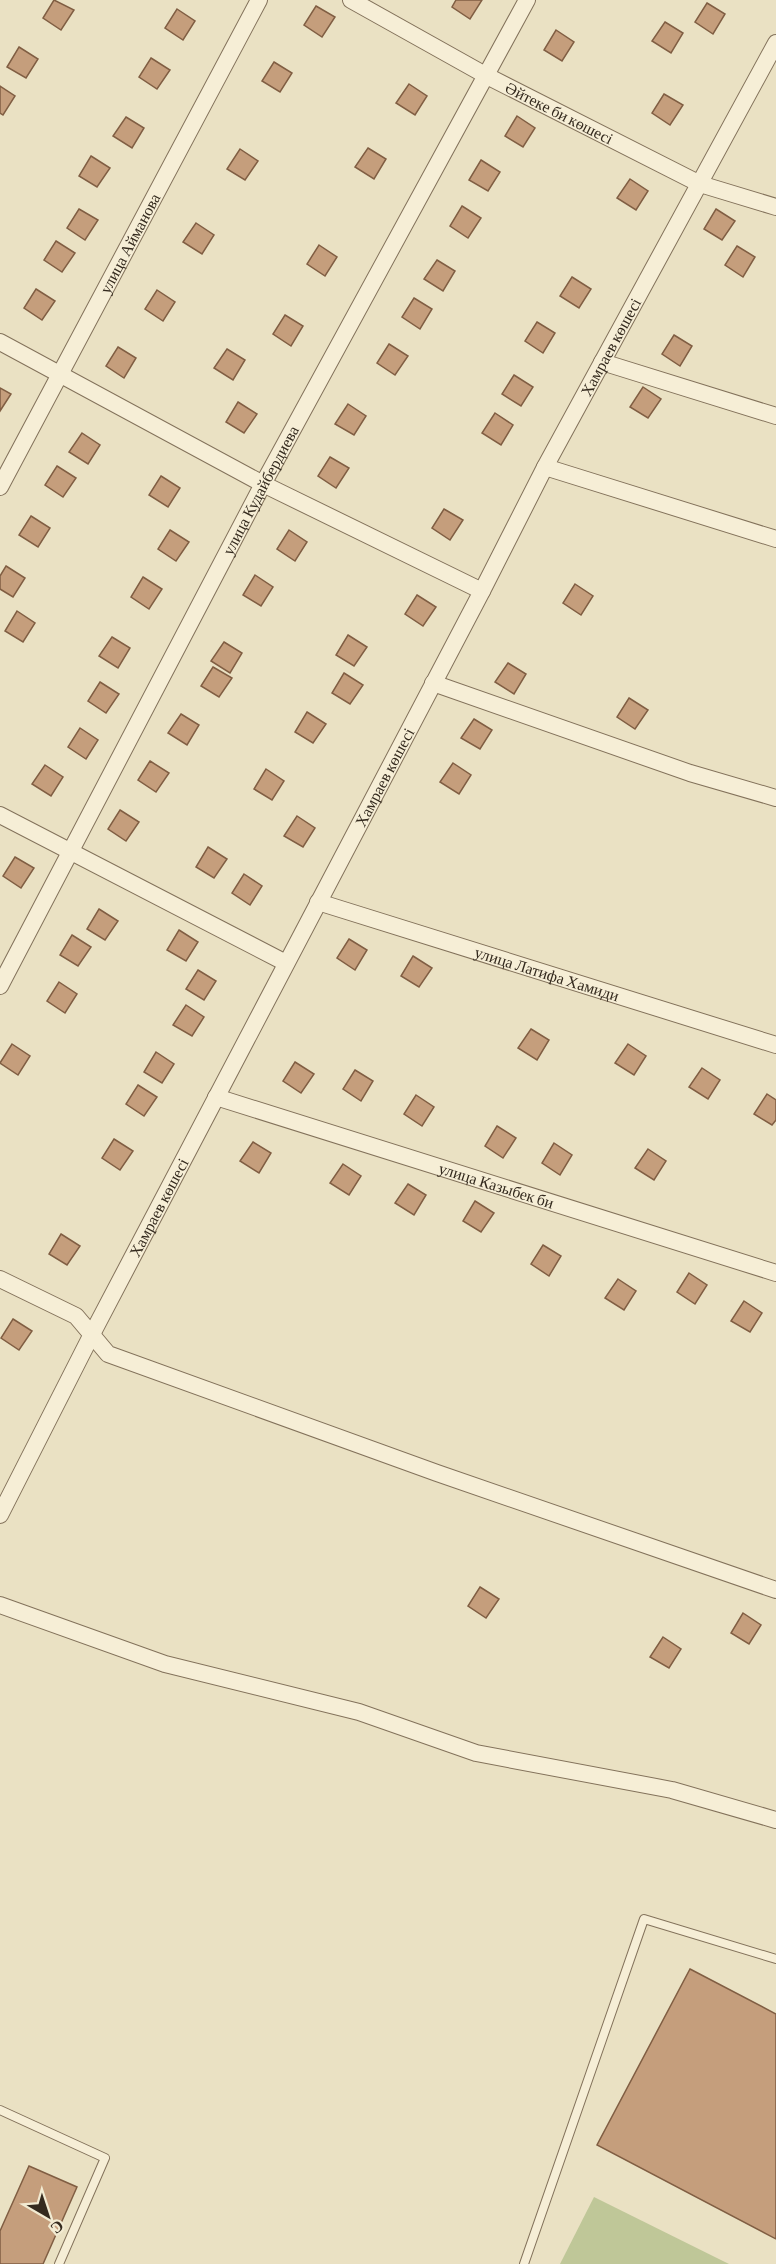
<svg xmlns="http://www.w3.org/2000/svg" width="776" height="2264" font-family="'Crimson Pro',serif">
<style>
.green{fill:#bfc798}
.building{fill:#c59e7c;stroke:#805e43;stroke-width:1.5}
.lines{fill:none;stroke-linecap:round;stroke-linejoin:round}
.service-casing{stroke:#83725b;stroke-width:10}
.minor-casing{stroke:#83725b;stroke-width:18}
.service{stroke:#f6eed6;stroke-width:8}
.minor{stroke:#f6eed6;stroke-width:16}
.labels{text-anchor:middle;stroke-width:4.5;stroke-linejoin:round;paint-order:stroke}
.street-label{font-size:16px;fill:#342a1e;stroke:#f2ebd2}
</style>
<rect width="100%" height="100%" fill="#eae1c3"/>
<polygon class="green" points="594,2197 729,2264 560,2264"/>
<g class="building">
<polygon points="54,0 74,10 61,30 43,18"/>
<polygon points="456,0 482,0 470,19 452,7"/>
<polygon points="707,3 725,14 713,34 695,22"/>
<polygon points="316,6 335,17 322,37 304,25"/>
<polygon points="177,9 195,21 183,40 165,28"/>
<polygon points="665,22 683,33 671,53 652,41"/>
<polygon points="556,30 574,42 562,61 544,50"/>
<polygon points="19,47 38,59 26,78 7,67"/>
<polygon points="151,58 170,70 157,89 139,77"/>
<polygon points="274,62 292,73 280,92 262,81"/>
<polygon points="409,84 427,96 415,115 396,103"/>
<polygon points="0,86 15,96 3,115 0,113"/>
<polygon points="664,94 683,105 670,125 652,113"/>
<polygon points="517,116 535,128 523,147 505,136"/>
<polygon points="126,117 144,128 132,148 113,136"/>
<polygon points="368,148 386,159 374,179 355,167"/>
<polygon points="240,149 258,161 245,180 227,169"/>
<polygon points="91,156 110,168 97,187 79,176"/>
<polygon points="481,160 500,172 488,191 469,180"/>
<polygon points="630,179 648,191 636,210 617,198"/>
<polygon points="462,206 481,218 468,238 450,226"/>
<polygon points="79,209 98,220 85,240 67,228"/>
<polygon points="716,209 735,221 722,240 704,229"/>
<polygon points="196,223 214,235 202,254 183,242"/>
<polygon points="56,241 75,253 62,272 44,260"/>
<polygon points="319,245 337,257 325,276 307,264"/>
<polygon points="737,246 755,257 743,277 725,265"/>
<polygon points="437,260 455,271 443,291 424,279"/>
<polygon points="572,277 591,289 579,308 560,296"/>
<polygon points="36,289 55,301 42,320 24,308"/>
<polygon points="157,290 175,302 163,321 145,309"/>
<polygon points="414,298 432,309 420,329 402,317"/>
<polygon points="285,315 303,326 291,346 273,334"/>
<polygon points="537,322 555,333 543,353 525,341"/>
<polygon points="674,335 692,346 680,366 662,354"/>
<polygon points="389,344 408,356 395,375 377,363"/>
<polygon points="118,347 136,358 124,378 106,366"/>
<polygon points="227,349 245,360 233,380 214,368"/>
<polygon points="514,375 533,387 521,406 502,394"/>
<polygon points="643,387 661,399 648,418 630,407"/>
<polygon points="0,388 11,394 0,411"/>
<polygon points="238,402 257,414 244,433 226,422"/>
<polygon points="348,404 366,416 354,435 335,424"/>
<polygon points="495,413 513,425 501,445 482,433"/>
<polygon points="82,433 100,445 88,464 69,452"/>
<polygon points="330,457 349,468 336,488 318,476"/>
<polygon points="57,466 76,478 63,497 45,485"/>
<polygon points="161,476 180,488 168,507 149,495"/>
<polygon points="444,509 463,520 450,540 432,528"/>
<polygon points="31,516 50,528 38,547 19,535"/>
<polygon points="170,530 189,542 176,561 158,549"/>
<polygon points="289,530 307,542 295,561 277,549"/>
<polygon points="6,566 25,578 13,597 0,589 0,576"/>
<polygon points="255,575 273,587 261,606 243,595"/>
<polygon points="143,577 162,589 149,609 131,597"/>
<polygon points="575,584 593,596 581,615 563,603"/>
<polygon points="417,595 436,607 423,626 405,614"/>
<polygon points="17,611 35,623 23,642 5,631"/>
<polygon points="348,635 367,647 354,666 336,655"/>
<polygon points="112,637 130,648 118,668 99,656"/>
<polygon points="224,642 242,653 230,673 211,661"/>
<polygon points="508,663 526,674 514,694 495,682"/>
<polygon points="213,667 232,678 219,697 201,686"/>
<polygon points="344,673 363,685 350,704 332,693"/>
<polygon points="100,682 119,694 106,713 88,701"/>
<polygon points="629,698 648,710 635,729 617,717"/>
<polygon points="307,712 326,724 313,743 295,732"/>
<polygon points="181,714 199,725 187,745 168,733"/>
<polygon points="474,719 492,730 480,749 461,738"/>
<polygon points="80,728 98,740 86,759 68,747"/>
<polygon points="150,761 169,773 156,792 138,780"/>
<polygon points="453,763 471,775 459,794 440,782"/>
<polygon points="45,765 63,777 51,796 32,784"/>
<polygon points="266,769 284,781 272,800 254,789"/>
<polygon points="120,810 139,822 126,841 108,829"/>
<polygon points="297,816 315,828 303,847 284,836"/>
<polygon points="208,847 227,859 214,878 196,867"/>
<polygon points="15,857 34,868 21,888 3,876"/>
<polygon points="244,874 262,886 250,905 232,893"/>
<polygon points="99,909 118,921 105,940 87,929"/>
<polygon points="179,930 198,942 186,961 167,950"/>
<polygon points="72,935 91,947 78,966 60,955"/>
<polygon points="349,939 367,950 355,970 337,958"/>
<polygon points="413,956 432,968 419,987 401,976"/>
<polygon points="198,970 216,981 204,1000 186,989"/>
<polygon points="59,982 77,994 65,1013 47,1001"/>
<polygon points="186,1005 204,1017 192,1036 173,1025"/>
<polygon points="531,1029 549,1040 537,1060 518,1048"/>
<polygon points="12,1044 30,1056 18,1075 0,1063"/>
<polygon points="628,1044 646,1056 634,1075 615,1063"/>
<polygon points="156,1052 174,1064 162,1083 144,1072"/>
<polygon points="295,1062 314,1074 301,1093 283,1081"/>
<polygon points="702,1068 720,1080 708,1099 689,1087"/>
<polygon points="355,1070 373,1081 361,1101 343,1089"/>
<polygon points="138,1085 157,1097 144,1116 126,1104"/>
<polygon points="767,1094 776,1100 776,1120 772,1125 754,1114"/>
<polygon points="416,1095 434,1107 422,1126 404,1114"/>
<polygon points="497,1126 516,1138 503,1158 485,1146"/>
<polygon points="114,1139 133,1151 120,1170 102,1158"/>
<polygon points="253,1142 271,1153 259,1173 240,1161"/>
<polygon points="554,1143 572,1155 560,1175 542,1163"/>
<polygon points="648,1149 666,1161 654,1180 635,1168"/>
<polygon points="343,1164 361,1176 349,1195 330,1183"/>
<polygon points="408,1184 426,1195 414,1215 395,1203"/>
<polygon points="475,1201 494,1213 481,1232 463,1221"/>
<polygon points="61,1234 80,1246 67,1265 49,1254"/>
<polygon points="543,1245 561,1256 549,1276 531,1264"/>
<polygon points="689,1273 707,1285 695,1304 677,1292"/>
<polygon points="618,1279 636,1291 624,1310 605,1298"/>
<polygon points="744,1301 762,1313 750,1332 731,1321"/>
<polygon points="13,1319 32,1331 19,1350 1,1338"/>
<polygon points="480,1587 499,1599 486,1618 468,1606"/>
<polygon points="743,1613 761,1625 749,1644 731,1633"/>
<polygon points="663,1637 681,1649 669,1668 650,1657"/>
<polygon points="690,1969 776,2014 776,2239 597,2145"/>
<polygon points="29,2166 77,2187 43,2264 0,2264 0,2231"/>
</g>
<g class="lines">
<defs>
<g id="service">
<polyline points="0,2110 105,2158 59,2264"/>
<polyline points="524,2264 644,1919 776,1959"/>
</g>
<g id="minor">
<path id="s1" d="M 351,0 L 487,76 L 700,184 L 776,207"/>
<polyline points="0,342 263,484 482,591"/>
<polyline points="602,362 776,416"/>
<polyline points="545,467 776,539"/>
<path id="s2" d="M 0,487 L 259,0"/>
<polyline points="433,683 690,773 776,798"/>
<polyline points="0,815 286,963"/>
<path id="s3" d="M 318,902 L 776,1045"/>
<path id="s4" d="M 0,986 L 263,484 L 527,0"/>
<path id="s5" d="M 216,1097 L 776,1273"/>
<polyline points="0,1279 76,1316 108,1354 437,1473 776,1590"/>
<path id="s6" d="M 0,1515 L 91,1336 L 482,591 L 545,467 L 776,43"/>
<polyline points="0,1605 165,1664 359,1712 476,1753 672,1790 776,1820"/>
</g>
</defs>
<use href="#service" class="service-casing"/>
<use href="#minor" class="minor-casing"/>
<use href="#service" class="service"/>
<use href="#minor" class="minor"/>
</g>
<g class="labels">
<g class="street-label">
<text dy="6" stroke="none"><textPath href="#s1" startOffset="237">Әйтеке би көшесі</textPath></text>
<text dy="6" stroke="none"><textPath href="#s2" startOffset="276">улица Айманова</textPath></text>
<text dy="6" stroke="none"><textPath href="#s6" startOffset="1318">Хамраев көшесі</textPath></text>
<text dy="6" stroke="none"><textPath href="#s4" startOffset="560">улица Кудайбердиева</textPath></text>
<text dy="6" stroke="none"><textPath href="#s6" startOffset="832">Хамраев көшесі</textPath></text>
<text dy="6" stroke="none"><textPath href="#s3" startOffset="240">улица Латифа Хамиди</textPath></text>
<text dy="6" stroke="none"><textPath href="#s5" startOffset="294">улица Казыбек би</textPath></text>
<text dy="6" stroke="none"><textPath href="#s6" startOffset="346">Хамраев көшесі</textPath></text>
</g>
</g>
<g transform="translate(48 2216) rotate(141)" stroke="#f2ebd2" stroke-width="4.5" paint-order="stroke">
<path d="M0-4.5L10 22L0 15L-10 22Z" fill="#342a1e"/>
<text y="-9" font-size="16" font-weight="bold" text-anchor="middle" fill="#342a1e">С</text>
</g>
</svg>
